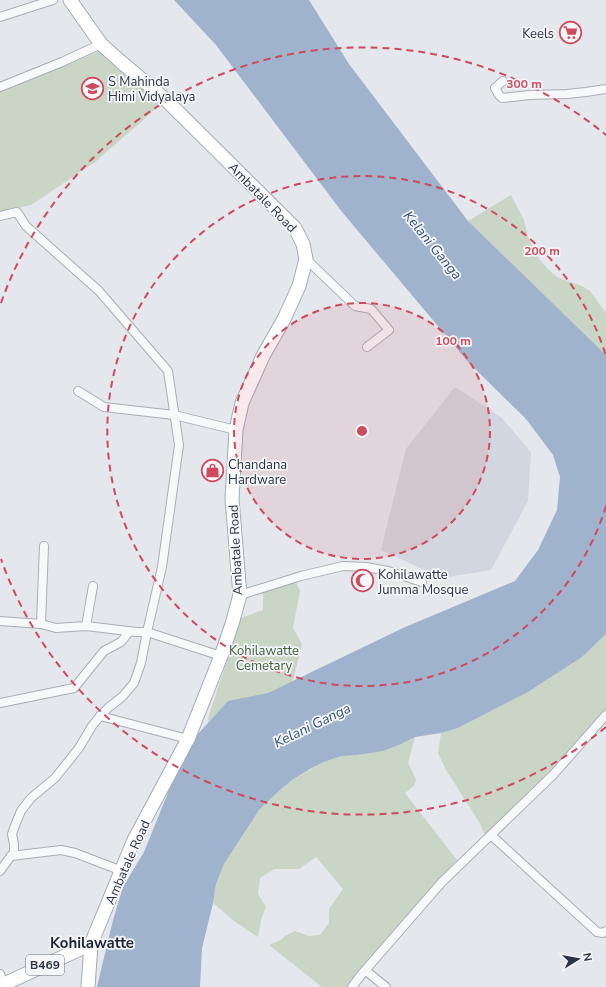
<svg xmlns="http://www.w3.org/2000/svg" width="606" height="987" font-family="'Nunito Sans',sans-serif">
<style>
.built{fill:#d2d6de}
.green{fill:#c9d6c5}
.water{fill:#9fb4cc}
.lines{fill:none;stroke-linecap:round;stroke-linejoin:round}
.minor-casing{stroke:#a9aeb7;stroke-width:10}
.primary-casing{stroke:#a3abb8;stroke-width:15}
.minor{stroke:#f7f8fa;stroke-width:8}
.primary{stroke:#fff;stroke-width:13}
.ring{fill:none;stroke:#d1495b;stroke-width:2;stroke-dasharray:7 5}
.labels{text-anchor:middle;stroke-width:3.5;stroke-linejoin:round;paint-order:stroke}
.shield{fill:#f4f6f9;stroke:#676e7b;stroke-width:1}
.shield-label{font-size:12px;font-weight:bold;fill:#2b3445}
.poi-label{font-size:13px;fill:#2b3445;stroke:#f4f6f9;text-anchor:start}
.street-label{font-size:13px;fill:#2b3445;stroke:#f4f6f9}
.park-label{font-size:13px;fill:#3f6138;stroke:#f4f6f9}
.water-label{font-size:14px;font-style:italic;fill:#34527a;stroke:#f4f6f9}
.quarter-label{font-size:15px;font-weight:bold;fill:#1d2536;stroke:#f4f6f9}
.centre{fill:#d1495b;stroke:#f4f6f9;stroke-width:2}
.ring-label{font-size:12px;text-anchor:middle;font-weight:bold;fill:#d1495b;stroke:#f4f6f9;stroke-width:3.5;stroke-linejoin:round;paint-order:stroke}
</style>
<rect width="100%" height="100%" fill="#e4e7ec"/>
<polygon class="built" points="455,387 502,418 531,452 528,501 491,570 442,578 381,550 406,449"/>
<g class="green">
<polygon points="100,51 160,104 149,115 95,162 31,205 0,212 0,92"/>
<polygon points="511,195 524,220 528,237 534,251 540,260 548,269 557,277 582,286 590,291 606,313 606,355 468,221"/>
<polygon points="296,582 300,591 293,628 302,644 293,681 270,695 230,704 208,722 209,715 241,618 263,610 263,592"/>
<polygon points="606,634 606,715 487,839 479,822 446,770 438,753 441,733 458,728 528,692 582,657"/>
<polygon points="415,737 408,763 416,779 414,786 405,793 460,864 352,987 322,987 269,945 281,940 285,936 295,931 309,936 320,935 329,923 329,909 343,889 316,857 299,869 274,869 260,878 258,894 266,907 261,920 258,937 234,921 213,903 216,884 224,864 259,810 280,790 292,780 324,762 342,756 357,755 383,750 401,744"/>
</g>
<polygon class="water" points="174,0 309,0 349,64 468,221 606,355 606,634 582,657 528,692 458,728 441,733 415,737 401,744 383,751 357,755 342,756 324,762 310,769 292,780 280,790 259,810 224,864 216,884 213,903 202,948 200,987 97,987 113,920 123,887 144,852 178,768 197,735 228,701 268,693 403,628 515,581 538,550 557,510 560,477 553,455 526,419 469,363 342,212 216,45"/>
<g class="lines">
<defs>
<g id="minor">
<polyline points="0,17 53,0"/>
<polyline points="503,81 495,88 499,95 502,98 530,95 567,94 586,92 606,89"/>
<polyline points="0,87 62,62 101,44"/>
<polyline points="0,216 17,212 26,226 99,291 168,371 179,445 162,567 147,632 141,663 134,683 122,697 109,707 100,716 92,726 79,748 55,778 31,798 21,811 16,823 12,834 14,844 14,852 0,871"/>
<polyline points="306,259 355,306 371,309 389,330 367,347"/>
<polyline points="78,391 104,407 174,415 236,430"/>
<polyline points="240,595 301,576 343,566 366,567 388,571 422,582"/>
<polyline points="0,621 41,624 56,628 86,626 136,632 147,632 221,656"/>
<polyline points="41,624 44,546"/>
<polyline points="86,626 93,586"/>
<polyline points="0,703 74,688 104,651 121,642 129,632"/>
<polyline points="100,716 188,739"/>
<polyline points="491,835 597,932 603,933 606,931"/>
<polyline points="11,856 61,850 75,853 122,871"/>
<polyline points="365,970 386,987"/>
<polyline points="0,974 4,987"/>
<polyline points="352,987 361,975 442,882 553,775 606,715"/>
</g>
<g id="primary">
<polyline points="70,0 101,44 120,61 166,100 295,228 303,244 306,259 299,286 284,319 263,356 242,403 236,430 232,499 240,595 232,624 221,656 188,739 134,840 91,944 88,987"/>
<polyline points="0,986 91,944"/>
</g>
</defs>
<use href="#minor" class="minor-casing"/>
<use href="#primary" class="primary-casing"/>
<use href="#minor" class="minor"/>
<use href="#primary" class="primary"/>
</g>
<circle cx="362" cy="431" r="128" fill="#d1495b" fill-opacity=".12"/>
<g class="ring">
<circle cx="362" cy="431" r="128"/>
<path d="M606 506A255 255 0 1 1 606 356"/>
<path d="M606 727A383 383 0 0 1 1 559M1 303A383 383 0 0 1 606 135"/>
</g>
<defs>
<symbol id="supermarket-ring" viewBox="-11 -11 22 22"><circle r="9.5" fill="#f4f6f9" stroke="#d1495b" stroke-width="1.5"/><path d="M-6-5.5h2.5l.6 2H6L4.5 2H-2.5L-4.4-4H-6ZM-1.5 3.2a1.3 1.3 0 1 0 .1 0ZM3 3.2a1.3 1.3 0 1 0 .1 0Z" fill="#d1495b"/></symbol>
<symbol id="school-ring" viewBox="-11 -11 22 22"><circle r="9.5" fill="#f4f6f9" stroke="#d1495b" stroke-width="1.5"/><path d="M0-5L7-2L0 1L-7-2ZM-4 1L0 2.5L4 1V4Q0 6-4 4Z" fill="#d1495b"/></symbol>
<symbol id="shop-ring" viewBox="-11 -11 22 22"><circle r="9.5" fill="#f4f6f9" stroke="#d1495b" stroke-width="1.5"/><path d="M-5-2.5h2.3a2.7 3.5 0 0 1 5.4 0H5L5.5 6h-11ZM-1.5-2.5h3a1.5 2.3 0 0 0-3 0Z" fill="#d1495b"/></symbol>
<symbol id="mosque-ring" viewBox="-11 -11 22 22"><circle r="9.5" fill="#f4f6f9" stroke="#d1495b" stroke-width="1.5"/><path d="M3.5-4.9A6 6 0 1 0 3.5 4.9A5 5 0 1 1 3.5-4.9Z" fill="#d1495b"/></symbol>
</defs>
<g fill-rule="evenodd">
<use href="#supermarket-ring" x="558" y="20" width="25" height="25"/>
<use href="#school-ring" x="80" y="76" width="25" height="25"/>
<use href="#shop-ring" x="200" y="458" width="25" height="25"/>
<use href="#mosque-ring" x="350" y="568" width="25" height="25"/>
</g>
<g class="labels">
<rect class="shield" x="26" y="955" width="38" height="20" rx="3"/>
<g class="shield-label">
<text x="45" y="969">B469</text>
</g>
<g class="poi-label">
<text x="554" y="38" text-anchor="end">Keels</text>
<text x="108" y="86">S Mahinda<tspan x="108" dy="15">Himi Vidyalaya</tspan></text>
<text x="228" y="469">Chandana<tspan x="228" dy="15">Hardware</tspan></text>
<text x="378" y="579">Kohilawatte<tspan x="378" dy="15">Jumma Mosque</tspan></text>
</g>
<g class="street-label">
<text transform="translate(263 197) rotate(46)" y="5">Ambatale Road</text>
<text transform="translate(235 550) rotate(-93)" y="5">Ambatale Road</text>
<text transform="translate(127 862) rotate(-66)" y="5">Ambatale Road</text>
</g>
<g class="park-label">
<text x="264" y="655">Kohilawatte<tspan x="264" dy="15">Cemetary</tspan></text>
</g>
<g class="water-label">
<text transform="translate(433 245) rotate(51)" y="5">Kelani Ganga</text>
<text transform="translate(312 725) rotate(-26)" y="5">Kelani Ganga</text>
</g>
<g class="quarter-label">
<text x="92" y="948">Kohilawatte</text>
</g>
</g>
<circle cx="362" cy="431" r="6" class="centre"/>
<g class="ring-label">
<text x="524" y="88">300 m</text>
<text x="542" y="255">200 m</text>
<text x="453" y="345">100 m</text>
</g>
<g transform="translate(578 959) rotate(79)" stroke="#f4f6f9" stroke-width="3" paint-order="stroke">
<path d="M0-3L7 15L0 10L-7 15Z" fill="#2b3445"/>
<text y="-6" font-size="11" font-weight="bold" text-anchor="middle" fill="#2b3445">N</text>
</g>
</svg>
